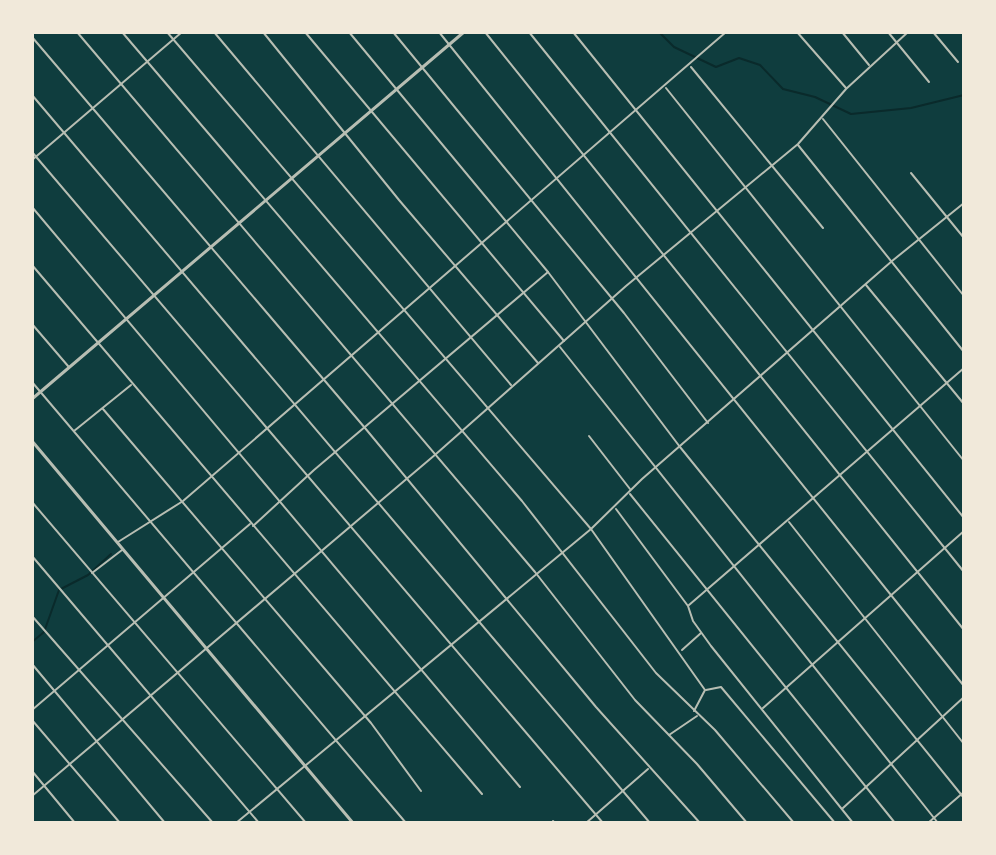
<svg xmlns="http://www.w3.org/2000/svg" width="996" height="855" font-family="Raleway,sans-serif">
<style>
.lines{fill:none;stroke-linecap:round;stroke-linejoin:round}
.stream{stroke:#0a2a2b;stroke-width:2}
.minor{stroke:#b8beb3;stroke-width:2}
.tertiary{stroke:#b8beb3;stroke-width:3}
</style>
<rect width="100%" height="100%" fill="#0f3d3e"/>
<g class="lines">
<g class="stream">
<polyline points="659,32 674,47 716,67 739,58 760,65 783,89 815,97 851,114 911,108 964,95"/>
<polyline points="32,642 44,632 59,590 88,575 111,554"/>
</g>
<g class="minor">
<polyline points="77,32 535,572 635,700 697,764 747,823"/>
<polyline points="122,32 522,501 656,673 715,730 794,823"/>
<polyline points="167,32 591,529 705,690 694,711"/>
<polyline points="214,32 511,385"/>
<polyline points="263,32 399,200 538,363"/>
<polyline points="305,32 564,341"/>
<polyline points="349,32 548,272 680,447 964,798"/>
<polyline points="393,32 624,313 708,423"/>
<polyline points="439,32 964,686"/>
<polyline points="485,32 964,630"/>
<polyline points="529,32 964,572"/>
<polyline points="573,32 964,518"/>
<polyline points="797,32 846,88"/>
<polyline points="842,32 869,65"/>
<polyline points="888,32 929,82"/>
<polyline points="933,32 958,62"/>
<polyline points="32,37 365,428 596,707 700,823"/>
<polyline points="691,67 823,228"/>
<polyline points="666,88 964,461"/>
<polyline points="32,95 650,823"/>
<polyline points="823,119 964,296"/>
<polyline points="798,145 964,352"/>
<polyline points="32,152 603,823"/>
<polyline points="32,160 182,32"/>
<polyline points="911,173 964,238"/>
<polyline points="32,207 520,787"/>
<polyline points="32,265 482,794"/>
<polyline points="866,285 964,404"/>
<polyline points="32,324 68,366"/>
<polyline points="560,347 938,823"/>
<polyline points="32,382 406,823"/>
<polyline points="103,409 371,723 421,791"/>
<polyline points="74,431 131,385"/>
<polyline points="589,436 630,489"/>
<polyline points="630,494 895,823"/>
<polyline points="32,502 306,823"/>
<polyline points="616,509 688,606 693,621 711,646 853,823"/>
<polyline points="789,522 964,744"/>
<polyline points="253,526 314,470 548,272"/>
<polyline points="118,542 183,501 726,32"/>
<polyline points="32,556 259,823"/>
<polyline points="92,573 122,550"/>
<polyline points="689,605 964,368"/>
<polyline points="32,616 213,823"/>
<polyline points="682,650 701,633"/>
<polyline points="32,664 165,823"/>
<polyline points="706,690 721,687 835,823"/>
<polyline points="763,708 964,531"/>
<polyline points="32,710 250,524"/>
<polyline points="32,720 120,823"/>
<polyline points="669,735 697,716"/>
<polyline points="32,771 75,823"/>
<polyline points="32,796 436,454 626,286 798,144 846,89 908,32"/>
<polyline points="843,808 964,697"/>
<polyline points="553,821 555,823"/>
<polyline points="236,823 591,529 642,479 892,261 964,203"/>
<polyline points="586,823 648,769"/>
<polyline points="928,823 964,792"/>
</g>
<g class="tertiary">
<polyline points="32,399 464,32"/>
<polyline points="32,441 353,823"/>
</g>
</g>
<rect width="996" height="855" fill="none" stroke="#f1e9da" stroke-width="68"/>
</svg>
